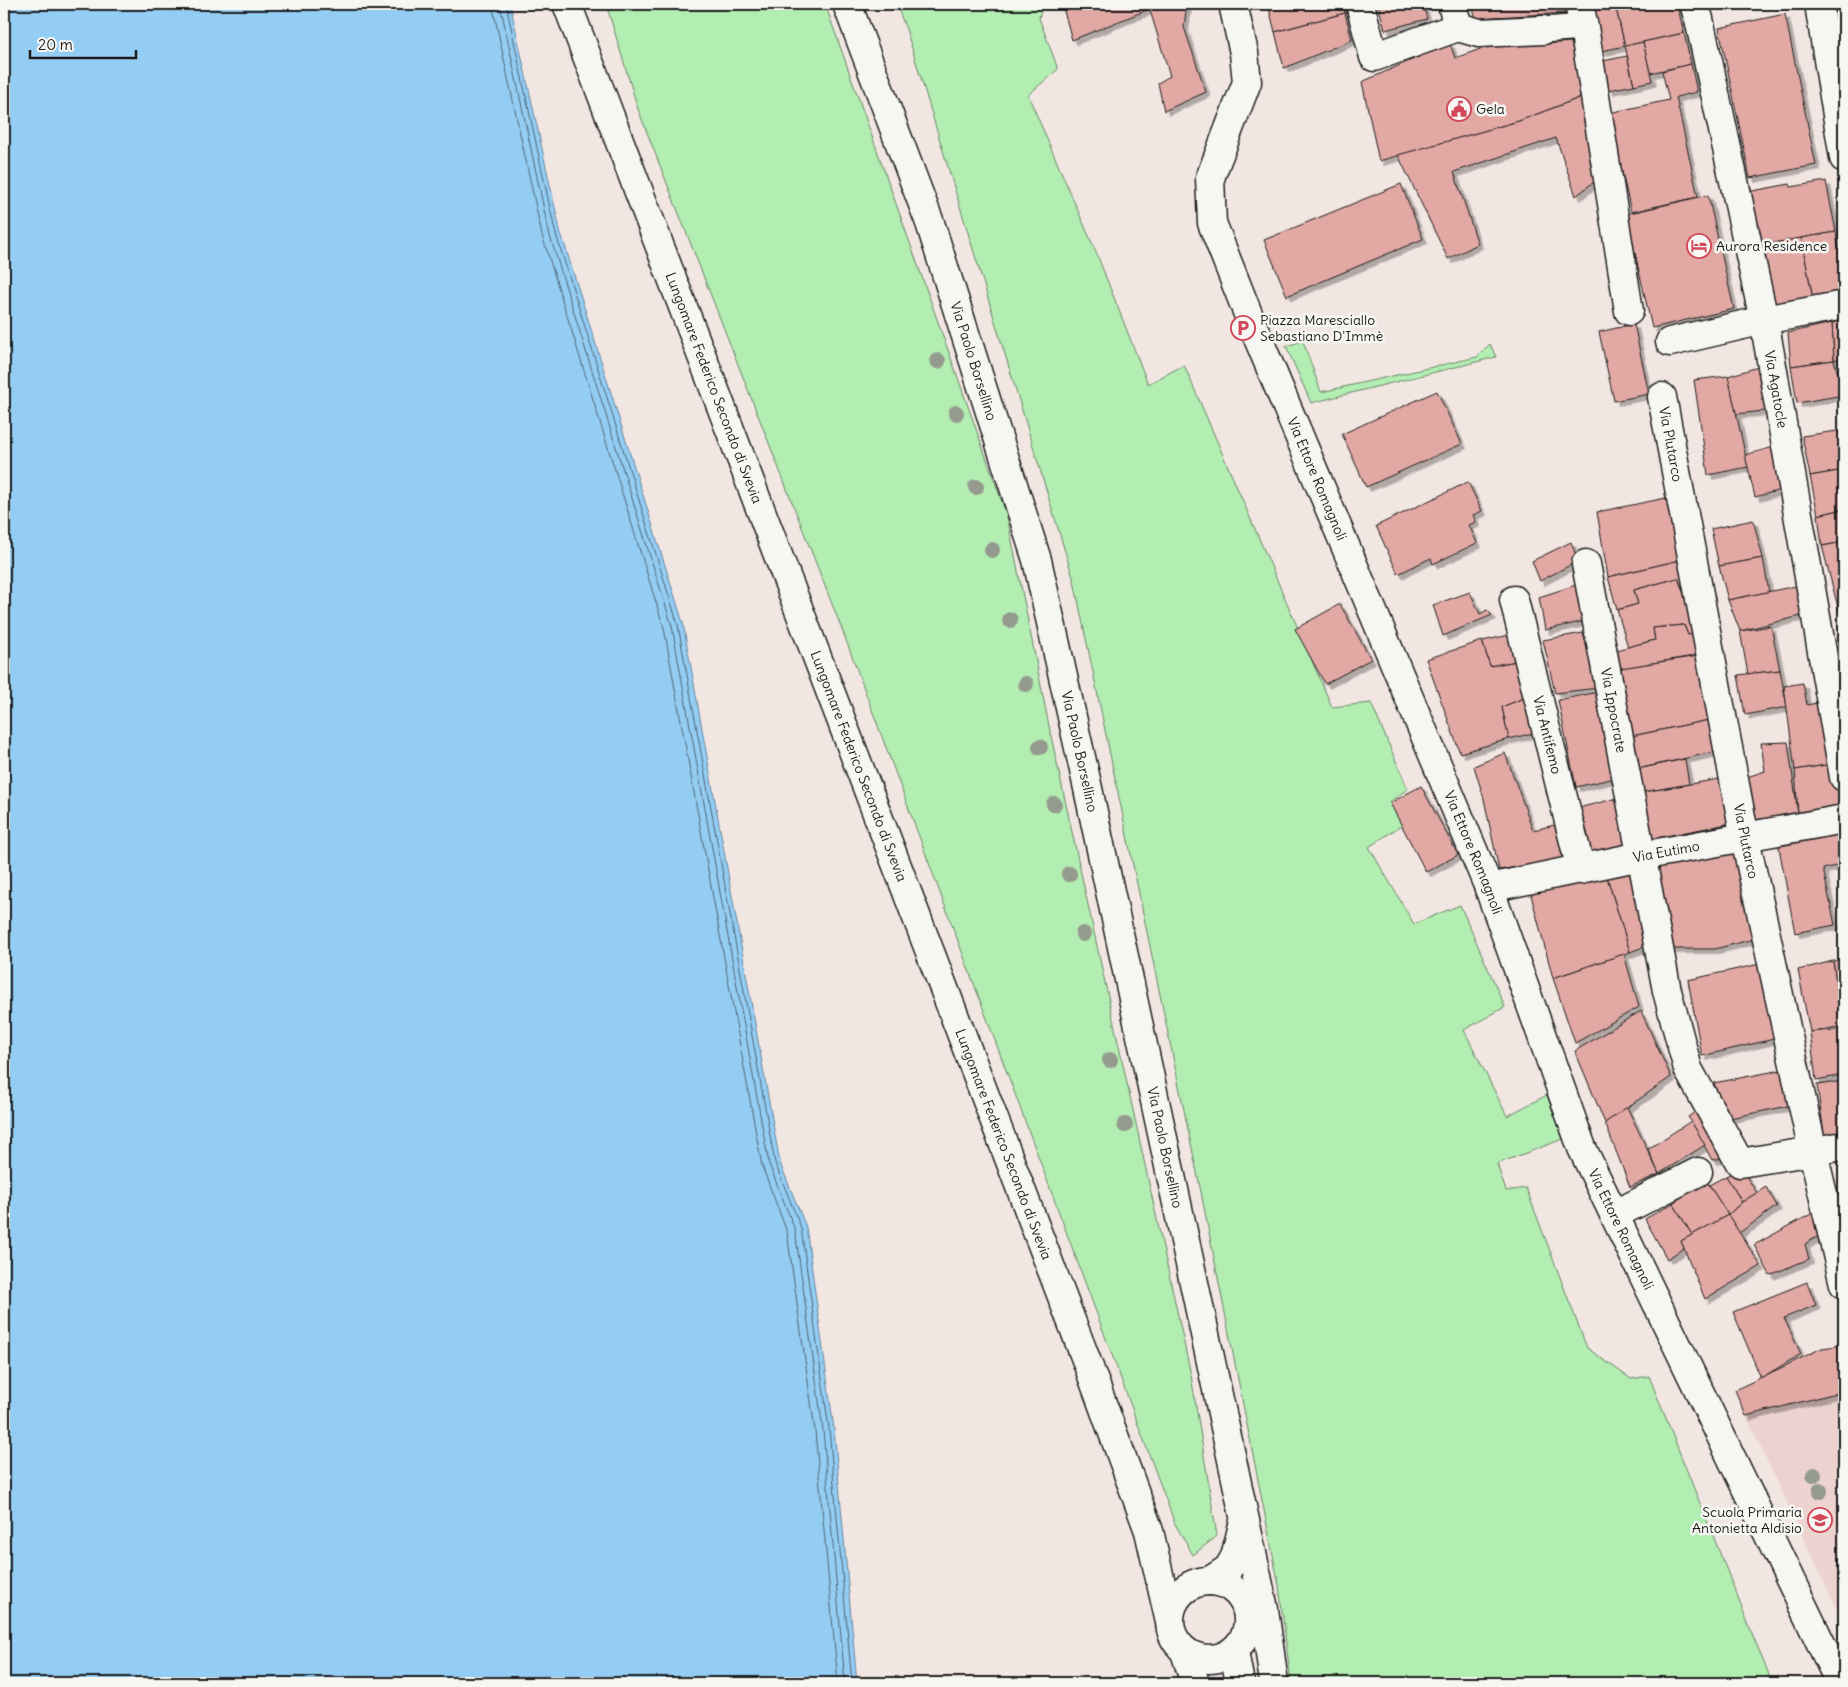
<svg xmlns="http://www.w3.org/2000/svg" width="1848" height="1687" font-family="Delius,sans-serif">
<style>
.built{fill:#edd3cf}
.green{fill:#b2edb1;stroke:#678466}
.water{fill:#94cdf4;stroke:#64869e}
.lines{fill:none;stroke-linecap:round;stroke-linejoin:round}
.shore{stroke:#4c6372;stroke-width:1}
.building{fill:#e2a8a3;stroke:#1c1c1c;filter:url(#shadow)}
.pedestrian-casing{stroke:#1c1c1c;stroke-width:29}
.minor-casing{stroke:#1c1c1c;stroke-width:31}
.tertiary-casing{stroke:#1c1c1c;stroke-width:31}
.pedestrian{stroke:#f6f6f2;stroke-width:25}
.minor{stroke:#f6f6f2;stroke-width:28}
.tertiary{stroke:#f6f6f2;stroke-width:28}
.tree{fill:#959a8e}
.labels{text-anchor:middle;stroke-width:5;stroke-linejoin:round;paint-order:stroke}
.poi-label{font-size:14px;fill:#1c1c1c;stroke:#f6f6f2;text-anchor:start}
.street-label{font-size:14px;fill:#1c1c1c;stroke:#f6f6f2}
</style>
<defs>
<filter id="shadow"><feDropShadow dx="4.5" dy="4.5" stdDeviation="0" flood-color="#0004"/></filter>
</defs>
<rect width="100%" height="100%" fill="#f2e6e2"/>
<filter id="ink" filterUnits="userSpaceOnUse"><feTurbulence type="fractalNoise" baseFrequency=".02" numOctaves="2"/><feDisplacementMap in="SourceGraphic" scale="10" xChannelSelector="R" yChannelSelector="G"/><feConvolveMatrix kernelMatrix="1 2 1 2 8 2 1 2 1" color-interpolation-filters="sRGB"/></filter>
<g filter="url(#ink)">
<polygon class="built" points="1844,1391 1844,1624 1746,1416"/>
<g class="green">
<polygon points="606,4 825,4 1007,516 1051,736 1191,1375 1217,1536 1193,1555 1175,1524 843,632 639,112"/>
<polygon points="896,4 1043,4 1039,18 1058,69 1028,95 1098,257 1148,384 1184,365 1332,707 1371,703 1408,789 1393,799 1405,823 1369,847 1414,924 1460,905 1505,1007 1464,1030 1507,1116 1547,1095 1563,1139 1497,1164 1506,1191 1526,1188 1587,1348 1631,1379 1649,1376 1772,1683 1291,1683 1279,1586 1200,1187 1074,581 906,29"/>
<polygon points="1303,341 1321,392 1477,357 1490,344 1496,357 1311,403 1286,346"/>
</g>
<polygon class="water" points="4,4 510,4 560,230 683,623 780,1163 806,1227 834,1429 857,1683 4,1683"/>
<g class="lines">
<g class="shore">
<polyline points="492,4 542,235 664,628 762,1166 787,1232 815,1431 838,1683"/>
<polyline points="500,4 549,233 672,626 769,1164 795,1230 823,1430 845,1683"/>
<polyline points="506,4 555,231 678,625 775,1163 801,1228 829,1429 852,1683"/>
</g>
</g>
<g class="building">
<polygon points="1062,4 1162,4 1072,40"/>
<polygon points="1148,4 1187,4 1184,27 1206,92 1164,111 1158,83 1170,76"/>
<polygon points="1268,4 1343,4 1345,13 1275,32"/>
<polygon points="1378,4 1423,4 1427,19 1385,30"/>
<polygon points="1471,4 1563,4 1566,13 1476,18"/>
<polygon points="1591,4 1615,4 1625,46 1602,51"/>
<polygon points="1615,4 1677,4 1684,33 1625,46"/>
<polygon points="1345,13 1352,40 1284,68 1275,32"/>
<polygon points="1785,14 1816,165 1750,178 1719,28"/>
<polygon points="1684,33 1691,64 1650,73 1643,42"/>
<polygon points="1571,40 1582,97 1519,121 1379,161 1362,82 1450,43 1455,58 1492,45"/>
<polygon points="1643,42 1652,81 1634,85 1625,46"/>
<polygon points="1627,56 1634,85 1609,90 1603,61"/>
<polygon points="1691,64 1697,92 1676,97 1698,197 1631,212 1609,113 1669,100 1662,71"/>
<polygon points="1582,97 1595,181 1576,196 1556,138 1454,172 1478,244 1448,259 1398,155 1519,121"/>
<polygon points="1826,181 1836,232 1757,246 1747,192 1790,184 1791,187"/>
<polygon points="1401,184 1423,239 1287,296 1264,240"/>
<polygon points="1708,195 1734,309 1652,328 1626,214"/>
<polygon points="1836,232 1844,278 1844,293 1813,299 1801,238"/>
<polygon points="1801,238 1813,299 1768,307 1757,246"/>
<polygon points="1844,320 1844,358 1834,360 1832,323"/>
<polygon points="1832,323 1834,360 1791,366 1788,333"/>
<polygon points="1634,324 1649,394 1614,401 1599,332"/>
<polygon points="1834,360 1844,395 1797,403 1791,366"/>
<polygon points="1765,365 1774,410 1736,414 1728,376"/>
<polygon points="1728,376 1748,467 1708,475 1694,380"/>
<polygon points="1437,391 1462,444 1366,487 1342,434"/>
<polygon points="1844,430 1844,470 1810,476 1802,436"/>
<polygon points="1777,446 1784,489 1755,497 1745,455"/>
<polygon points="1844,470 1844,509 1818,515 1810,476"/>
<polygon points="1468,482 1482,511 1473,515 1476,522 1469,525 1477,543 1433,564 1431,558 1398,574 1376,526"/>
<polygon points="1676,496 1689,558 1608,577 1597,512"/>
<polygon points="1844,509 1844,542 1822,546 1818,515"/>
<polygon points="1753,520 1763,558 1719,566 1711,529"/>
<polygon points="1571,542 1578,561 1540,581 1532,561"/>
<polygon points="1844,542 1844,610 1839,611 1822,546"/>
<polygon points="1689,558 1693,593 1685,597 1678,578 1634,590 1638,604 1617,610 1608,577"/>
<polygon points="1763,558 1769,592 1728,600 1719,566"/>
<polygon points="1678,578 1685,597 1693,593 1700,633 1688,635 1684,625 1653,628 1655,640 1628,647 1617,610 1638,604 1634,590"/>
<polygon points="1576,585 1585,621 1545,630 1539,597"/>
<polygon points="1801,585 1805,615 1740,631 1728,600"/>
<polygon points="1470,592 1480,614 1487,610 1492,615 1443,636 1433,605"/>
<polygon points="1340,604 1371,659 1325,684 1295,629"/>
<polygon points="1684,625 1688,635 1700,633 1705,654 1618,669 1616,650 1655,640 1653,628"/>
<polygon points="1771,626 1780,670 1748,674 1740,631"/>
<polygon points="1583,633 1598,688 1555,693 1543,640"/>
<polygon points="1510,635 1517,661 1490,666 1482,641"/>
<polygon points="1482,641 1490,666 1517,661 1529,696 1502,707 1509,739 1460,753 1426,659"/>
<polygon points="1844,645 1844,685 1840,686 1837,646"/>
<polygon points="1698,656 1714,719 1632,736 1621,668"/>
<polygon points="1780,670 1787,707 1745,715 1738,675"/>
<polygon points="1803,683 1807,705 1821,702 1833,764 1795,770 1784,686"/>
<polygon points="1599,692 1615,778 1576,787 1558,700"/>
<polygon points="1529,696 1537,732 1509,739 1502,707"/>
<polygon points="1714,719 1718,751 1633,770 1632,736"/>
<polygon points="1788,742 1798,814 1754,820 1744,778 1765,771 1761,743"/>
<polygon points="1505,753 1533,830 1559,824 1570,859 1499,870 1484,799 1474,766"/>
<polygon points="1685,759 1689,784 1638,793 1633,770"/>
<polygon points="1833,764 1841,806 1798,814 1795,770"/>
<polygon points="1725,778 1732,823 1651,839 1638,793"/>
<polygon points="1421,786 1458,855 1426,872 1390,803"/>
<polygon points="1622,797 1628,846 1587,853 1578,808"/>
<polygon points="1843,827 1844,834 1844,864 1823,869 1835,925 1795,933 1778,842"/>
<polygon points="1738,847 1754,939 1715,949 1668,949 1653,864"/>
<polygon points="1630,868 1649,945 1630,952 1606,874"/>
<polygon points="1606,874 1630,952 1553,978 1530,891"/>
<polygon points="1624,954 1639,1007 1575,1043 1553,978"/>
<polygon points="1844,960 1844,994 1838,996 1833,961"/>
<polygon points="1833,961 1838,996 1844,994 1844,1026 1810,1032 1798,970"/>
<polygon points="1760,964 1778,1038 1702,1056 1688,980"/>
<polygon points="1641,1011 1671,1077 1605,1123 1575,1051"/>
<polygon points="1844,1029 1844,1075 1816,1080 1810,1032"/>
<polygon points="1786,1069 1793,1105 1725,1119 1714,1083"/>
<polygon points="1844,1081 1844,1137 1825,1140 1817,1085"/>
<polygon points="1627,1107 1659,1174 1630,1187 1605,1123"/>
<polygon points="1702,1107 1729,1157 1712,1160 1691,1121 1688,1117"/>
<polygon points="1691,1121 1705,1145 1659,1174 1648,1149"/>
<polygon points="1741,1168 1757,1193 1742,1202 1726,1176"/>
<polygon points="1726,1176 1742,1202 1728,1215 1709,1185"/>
<polygon points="1706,1180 1728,1215 1692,1235 1673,1203"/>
<polygon points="1766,1187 1777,1206 1739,1233 1728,1215 1742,1202"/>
<polygon points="1673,1203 1692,1235 1681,1241 1684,1248 1667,1259 1645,1219"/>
<polygon points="1813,1213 1822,1234 1805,1244 1809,1259 1770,1275 1754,1245"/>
<polygon points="1728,1215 1761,1266 1705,1299 1681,1241"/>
<polygon points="1807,1282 1816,1305 1784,1318 1801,1354 1761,1378 1733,1312"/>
<polygon points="1844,1345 1844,1391 1746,1416 1735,1390 1822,1348"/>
</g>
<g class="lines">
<defs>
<polyline id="pedestrian" points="1543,30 1584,27"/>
<g id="minor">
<path id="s1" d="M 847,4 L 930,223 L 1037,560 L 1087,784 L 1264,1609 L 1274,1683"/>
<path id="s2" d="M 1233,4 L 1244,53 L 1247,82 L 1210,178 L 1212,223 L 1250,319 L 1489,888 L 1582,1148 L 1840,1683"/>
<polyline points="1360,4 1374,57 1458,27"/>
<polyline points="1452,4 1458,27 1479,33 1543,30"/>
<polyline points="1579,4 1584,27 1629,311"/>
<path id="s3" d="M 1694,4 L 1699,19 L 1764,320 L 1844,777"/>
<polyline points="1819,4 1844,158"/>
<polyline points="1670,342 1764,320 1844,305"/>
<path id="s4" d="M 1662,397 L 1745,838 L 1813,1152 L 1844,1284"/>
<path id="s5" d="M 1586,564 L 1667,991 L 1688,1069 L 1740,1163 L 1844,1146"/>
<path id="s6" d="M 1514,600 L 1581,870"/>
<path id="s7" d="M 1489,888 L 1641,856 L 1844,819"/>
<polyline points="1614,1215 1698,1172"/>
<polyline points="1210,1581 1228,1569 1235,1557 1243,1525"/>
</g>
<g id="tertiary">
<path id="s8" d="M 567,4 L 1087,1362 L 1149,1531 L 1169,1618"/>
<circle cx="1209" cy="1620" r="39"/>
<polyline points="1185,1652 1195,1683"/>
<polyline points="1234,1652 1240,1683"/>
</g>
</defs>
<use href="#pedestrian" class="pedestrian-casing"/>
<use href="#minor" class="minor-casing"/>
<use href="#tertiary" class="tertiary-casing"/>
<use href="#pedestrian" class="pedestrian"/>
<use href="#minor" class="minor"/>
<use href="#tertiary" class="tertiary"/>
</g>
<g class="tree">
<circle cx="938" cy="361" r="8"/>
<circle cx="956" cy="413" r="8"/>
<circle cx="976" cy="487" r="8"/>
<circle cx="992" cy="550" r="8"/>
<circle cx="1010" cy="620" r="8"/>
<circle cx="1026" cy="684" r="8"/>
<circle cx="1040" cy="747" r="8"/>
<circle cx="1054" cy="804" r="8"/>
<circle cx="1069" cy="874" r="8"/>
<circle cx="1083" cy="934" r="8"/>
<circle cx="1110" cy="1060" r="8"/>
<circle cx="1125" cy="1125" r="8"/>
<circle cx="1814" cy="1475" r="8"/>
<circle cx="1820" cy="1491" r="8"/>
</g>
</g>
<defs>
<symbol id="civic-ring" viewBox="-11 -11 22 22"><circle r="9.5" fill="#f6f6f2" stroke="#d1495b" stroke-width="1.5"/><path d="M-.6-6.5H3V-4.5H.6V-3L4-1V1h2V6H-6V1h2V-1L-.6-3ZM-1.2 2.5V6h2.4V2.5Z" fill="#d1495b"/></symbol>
<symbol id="hotel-ring" viewBox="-11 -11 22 22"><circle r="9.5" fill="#f6f6f2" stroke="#d1495b" stroke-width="1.5"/><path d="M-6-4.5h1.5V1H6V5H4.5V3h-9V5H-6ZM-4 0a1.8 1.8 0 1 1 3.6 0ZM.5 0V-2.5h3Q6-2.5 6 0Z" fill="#d1495b"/></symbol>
<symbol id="parking-ring" viewBox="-11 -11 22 22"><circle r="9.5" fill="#f6f6f2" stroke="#d1495b" stroke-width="1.5"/><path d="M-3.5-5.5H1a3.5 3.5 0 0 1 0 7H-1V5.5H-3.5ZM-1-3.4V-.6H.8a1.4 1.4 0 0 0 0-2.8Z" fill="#d1495b"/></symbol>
<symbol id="school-ring" viewBox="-11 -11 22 22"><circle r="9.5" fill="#f6f6f2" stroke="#d1495b" stroke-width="1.5"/><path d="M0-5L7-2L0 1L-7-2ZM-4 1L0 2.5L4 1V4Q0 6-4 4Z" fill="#d1495b"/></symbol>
</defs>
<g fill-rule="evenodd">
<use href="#civic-ring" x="1445" y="95" width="28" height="28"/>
<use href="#hotel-ring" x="1685" y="232" width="28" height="28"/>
<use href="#parking-ring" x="1229" y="314" width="28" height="28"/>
<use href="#school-ring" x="1806" y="1506" width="28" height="28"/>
</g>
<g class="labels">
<g class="poi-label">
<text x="1476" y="114">Gela</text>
<text x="1716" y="251">Aurora Residence</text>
<text x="1260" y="325">Piazza Maresciallo<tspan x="1260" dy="16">Sebastiano D'Immè</tspan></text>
<text x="1802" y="1517" text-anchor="end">Scuola Primaria<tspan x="1802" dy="16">Antonietta Aldisio</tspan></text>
</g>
<g class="street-label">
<text dy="5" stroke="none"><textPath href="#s1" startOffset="379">Via Paolo Borsellino</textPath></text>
<text dy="5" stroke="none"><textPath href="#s8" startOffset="411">Lungomare Federico Secondo di Svevia</textPath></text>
<text dy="5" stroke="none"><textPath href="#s3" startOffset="394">Via Agatocle</textPath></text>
<text dy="5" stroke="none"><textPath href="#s4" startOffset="48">Via Plutarco</textPath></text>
<text dy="5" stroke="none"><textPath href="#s2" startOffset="504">Via Ettore Romagnoli</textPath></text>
<text dy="5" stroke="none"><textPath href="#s5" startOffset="149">Via Ippocrate</textPath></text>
<text dy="5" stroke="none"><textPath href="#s6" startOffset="139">Via Antifemo</textPath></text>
<text dy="5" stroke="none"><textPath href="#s1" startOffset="784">Via Paolo Borsellino</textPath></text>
<text dy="5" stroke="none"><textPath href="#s8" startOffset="816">Lungomare Federico Secondo di Svevia</textPath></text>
<text dy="5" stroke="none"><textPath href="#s4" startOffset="452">Via Plutarco</textPath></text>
<text dy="5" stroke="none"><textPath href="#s7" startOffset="181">Via Eutimo</textPath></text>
<text dy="5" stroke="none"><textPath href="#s2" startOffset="909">Via Ettore Romagnoli</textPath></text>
<text dy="5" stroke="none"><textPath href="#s8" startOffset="1221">Lungomare Federico Secondo di Svevia</textPath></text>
<text dy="5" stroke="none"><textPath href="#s1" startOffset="1189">Via Paolo Borsellino</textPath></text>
<text dy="5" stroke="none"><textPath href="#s2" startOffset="1314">Via Ettore Romagnoli</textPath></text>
</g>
</g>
<rect width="1848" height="1687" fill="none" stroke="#f6f6f2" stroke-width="20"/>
<rect x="10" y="10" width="1828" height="1667" fill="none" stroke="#1c1c1c" stroke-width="2" filter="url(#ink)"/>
<path d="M30 50v8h106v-8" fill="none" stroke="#1c1c1c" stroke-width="2.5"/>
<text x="38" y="50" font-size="15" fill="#1c1c1c" stroke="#f6f6f2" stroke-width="4" paint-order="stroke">20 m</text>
</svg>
